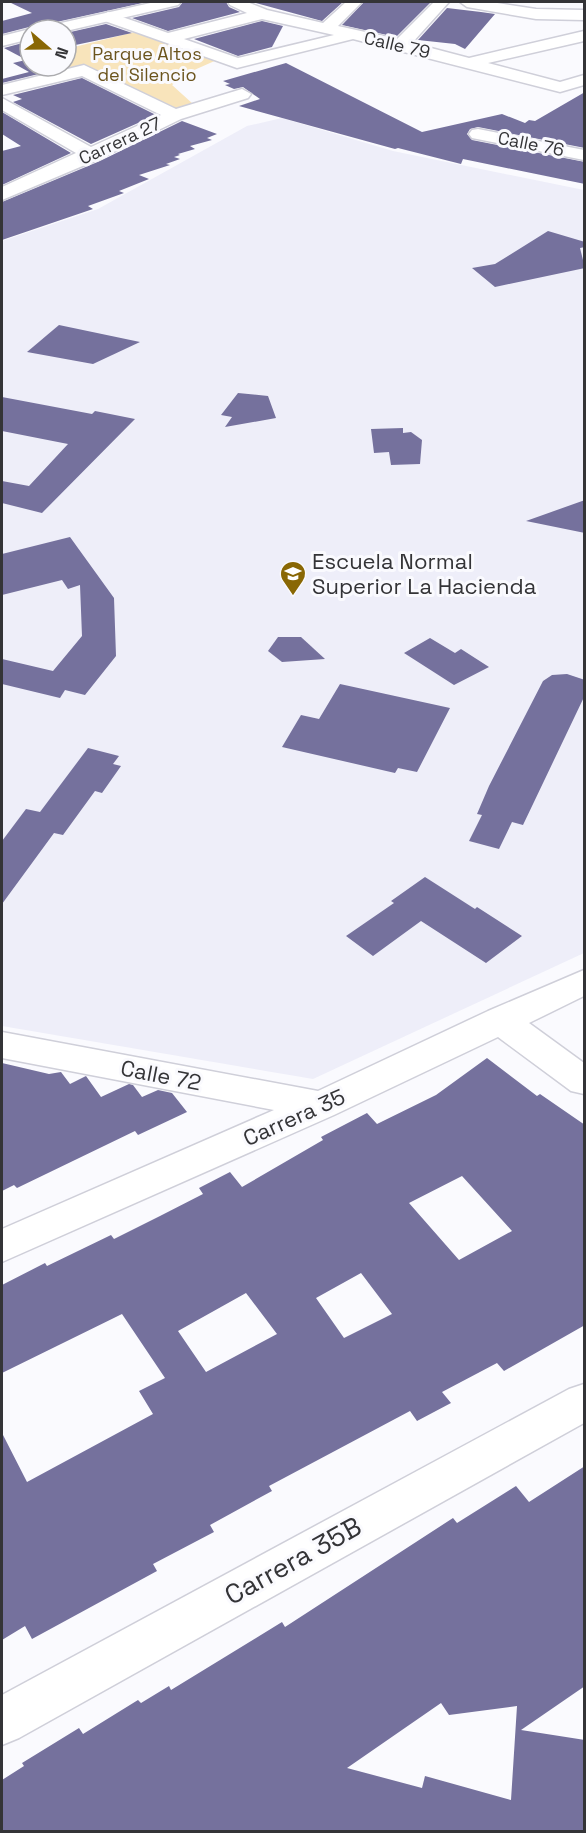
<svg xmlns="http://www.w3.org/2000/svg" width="586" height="1833" font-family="'Space Grotesk',sans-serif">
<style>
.built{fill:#eeeef9}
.green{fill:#f8e4bb}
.building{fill:#75719d;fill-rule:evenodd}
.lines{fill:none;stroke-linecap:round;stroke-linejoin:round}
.minor-casing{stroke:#cfcfd9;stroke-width:3}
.tertiary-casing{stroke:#cfcfd9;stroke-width:3}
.secondary-casing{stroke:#cfcfd9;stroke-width:3}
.minor{fill:#fff;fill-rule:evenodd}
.tertiary{fill:#fff;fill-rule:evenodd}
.secondary{fill:#fff;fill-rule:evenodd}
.labels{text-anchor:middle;stroke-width:6;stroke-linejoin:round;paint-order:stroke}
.far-street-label{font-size:18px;fill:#343437;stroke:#fafafe}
.far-park-label{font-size:18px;fill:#6b541d;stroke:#fafafe}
.poi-label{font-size:22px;fill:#343437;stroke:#fafafe;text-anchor:start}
.street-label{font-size:22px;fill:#343437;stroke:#fafafe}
.near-street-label{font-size:27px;fill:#343437;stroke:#fafafe}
</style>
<rect width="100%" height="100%" fill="#fafafe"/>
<polygon class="built" points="282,118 393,151 584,190 584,953 313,1079 2,1026 2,241 98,209 247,126"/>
<polygon class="green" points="139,31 219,59 192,71 172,85 193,104 176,111 88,66 58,73 45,66 66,66 66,49"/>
<g class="building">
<polygon points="9,2 147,2 43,25 39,30 29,27 2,34 2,21 32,13"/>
<polygon points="183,2 226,2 229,7 240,12 168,31 132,18 179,7"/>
<polygon points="252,2 343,2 322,21"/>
<polygon points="364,2 431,2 396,37 342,25"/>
<polygon points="447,8 481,12 495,14 465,49 455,44 418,40"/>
<polygon points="262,21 283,26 272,47 238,56 194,39"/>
<polygon points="106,24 132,33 66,47 66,33"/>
<polygon points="30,41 30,55 21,57 4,48"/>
<polygon points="30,59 30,66 67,67 2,83 2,79 29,72 13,63"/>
<polygon points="286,63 422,132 502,114 525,123 529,120 535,121 585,92 585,148 478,127 470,129 467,134 472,140 585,162 585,184 463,159 461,164 398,148 395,149 239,106 260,99 243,87 234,89 225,85 230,84 223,81"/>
<polygon points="82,78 156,115 91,144 13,102 22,99 13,95"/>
<polygon points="2,112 71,153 2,185 2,151 21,146 2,134"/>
<polygon points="182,121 217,134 207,138 212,140 190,146 195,149 178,154 180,155 174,157 180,159 166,164 170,165 139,175 149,179 119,191 124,193 88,206 93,209 2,240 2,202 100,161"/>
<polygon points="548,231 585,242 585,247 580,248 585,268 495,287 472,268 495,264"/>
<polygon points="59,325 140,342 93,364 27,352"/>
<polygon points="238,393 268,396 276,418 225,427 232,417 221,415"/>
<polygon points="2,397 92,414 95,411 135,419 42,513 2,503 2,481 29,486 68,444 2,431"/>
<polygon points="403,428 403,433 411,432 422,440 420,464 391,465 389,452 374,453 371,429"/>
<polygon points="585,500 585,533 526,521"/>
<polygon points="70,537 114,598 116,656 85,695 65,690 60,698 2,684 2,659 53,671 82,636 80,585 68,589 62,580 2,595 2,554"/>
<polygon points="278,637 301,637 325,659 282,662 268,651"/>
<polygon points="430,638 455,653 461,649 489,667 454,685 404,653"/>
<polygon points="567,674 585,680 585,695 523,825 512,822 499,849 469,841 482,815 477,814 489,786 543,681 552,675"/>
<polygon points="340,684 450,708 417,772 398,768 395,773 282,747 301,715 319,719"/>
<polygon points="88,748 119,756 113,764 121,766 102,793 95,791 63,835 54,833 2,904 2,841 26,809 40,812"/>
<polygon points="425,877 475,909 477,907 522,936 486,963 421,921 373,956 346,936 394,903 391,901"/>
<path d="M 487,1058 L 537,1096 L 540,1094 L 585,1125 L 585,1325 L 504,1371 L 497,1363 L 442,1392 L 451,1403 L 417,1421 L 410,1411 L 269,1486 L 272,1491 L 210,1525 L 214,1532 L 153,1564 L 157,1571 L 32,1639 L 25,1626 L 2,1640 L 2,1433 L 27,1482 L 153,1414 L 139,1391 L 165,1378 L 122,1314 L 2,1373 L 2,1285 L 45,1263 L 47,1266 L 111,1235 L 114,1239 L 160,1216 L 203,1194 L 199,1188 L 230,1172 L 242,1187 L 323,1140 L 321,1137 L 367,1113 L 377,1124 L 436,1095 ZM 462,1176 L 512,1231 L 459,1260 L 409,1203 ZM 361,1273 L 392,1314 L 344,1338 L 316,1298 ZM 246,1293 L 277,1334 L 206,1372 L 178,1331 Z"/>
<polygon points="2,1063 49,1074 61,1072 70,1084 86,1076 101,1097 129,1084 133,1085 142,1097 158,1090 172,1093 187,1112 138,1135 135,1131 17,1188 14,1185 2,1191"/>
<path d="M 585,1466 L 585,1686 L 521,1730 L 585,1740 L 585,1832 L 2,1832 L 2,1780 L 24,1766 L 22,1763 L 79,1728 L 83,1734 L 138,1700 L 141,1703 L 169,1686 L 171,1690 L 282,1622 L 285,1627 L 453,1518 L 457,1523 L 516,1486 L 529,1502 ZM 441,1703 L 449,1715 L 517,1706 L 511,1800 L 425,1776 L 422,1788 L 347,1768 Z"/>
</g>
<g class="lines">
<defs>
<g id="minor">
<path d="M 228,2 L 247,2 L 267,10 L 323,23 L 346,2 L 362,2 L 338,26 L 397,39 L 434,2 L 449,2 L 412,43 L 469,58 L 584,31 L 584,41 L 488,63 L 560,82 L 584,75 L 584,85 L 560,92 L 353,39 L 237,68 L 102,20 L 100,17 L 108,12 L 168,33 L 247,13 L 230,5 ZM 262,19 L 334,35 L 238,58 L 184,39 Z"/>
<polygon points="84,65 176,109 242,89 251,94 248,98 181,119 99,159 2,200 2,187 76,153 2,110 2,98 91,147 161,115 82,76 2,95 2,85"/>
<polygon points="478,129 584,150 584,160 472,138 469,134 472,130"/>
<polygon points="584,970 584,996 529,1023 584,1063 584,1094 571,1091 498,1037 334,1115 2,1262 2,1229 274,1110 2,1058 2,1032 318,1091 488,1011"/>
</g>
<g id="tertiary">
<polygon points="155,2 181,2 178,5 66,31 41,30 43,27"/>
<polygon points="460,2 491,2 536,9 584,10 584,20 536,19 467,7"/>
<polygon points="30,29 33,30 30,30 30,39 2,46 2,36"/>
</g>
<polygon id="secondary" points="584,1384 584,1423 19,1738 2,1745 2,1695 569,1389"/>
</defs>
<use href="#minor" class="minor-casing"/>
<use href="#tertiary" class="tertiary-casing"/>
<use href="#secondary" class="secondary-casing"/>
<use href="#minor" class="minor"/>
<use href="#tertiary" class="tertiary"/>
<use href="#secondary" class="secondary"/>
</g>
<defs>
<symbol id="school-pin" viewBox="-11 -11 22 30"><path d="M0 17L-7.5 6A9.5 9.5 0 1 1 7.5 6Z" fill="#896704" stroke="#fafafe"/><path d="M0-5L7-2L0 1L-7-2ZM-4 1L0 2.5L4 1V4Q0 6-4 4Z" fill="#fff"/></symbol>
</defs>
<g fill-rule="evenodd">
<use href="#school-pin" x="278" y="559" width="30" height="40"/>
</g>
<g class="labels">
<g class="far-street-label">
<text transform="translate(397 45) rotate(13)" y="6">Calle 79</text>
<text transform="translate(120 141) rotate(-25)" y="6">Carrera 27</text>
<text transform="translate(531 144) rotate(11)" y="6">Calle 76</text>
</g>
<g class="far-park-label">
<text x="147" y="60">Parque Altos<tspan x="147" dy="21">del Silencio</tspan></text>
</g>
<g class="poi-label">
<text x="312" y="569">Escuela Normal<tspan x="312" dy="25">Superior La Hacienda</tspan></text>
</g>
<g class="street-label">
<text transform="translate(161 1075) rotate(11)" y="8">Calle 72</text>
<text transform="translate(294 1117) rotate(-24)" y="8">Carrera 35</text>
</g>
<g class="near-street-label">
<text transform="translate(293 1561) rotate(-29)" y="9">Carrera 35B</text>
</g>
</g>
<rect width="586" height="1833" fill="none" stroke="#343437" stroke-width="6"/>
<g transform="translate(48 48) rotate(110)"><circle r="28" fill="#fafafe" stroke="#ababae" stroke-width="1.5"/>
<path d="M0-4.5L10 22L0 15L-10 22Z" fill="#896704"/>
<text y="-9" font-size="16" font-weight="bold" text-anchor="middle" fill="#343437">N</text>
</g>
</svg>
